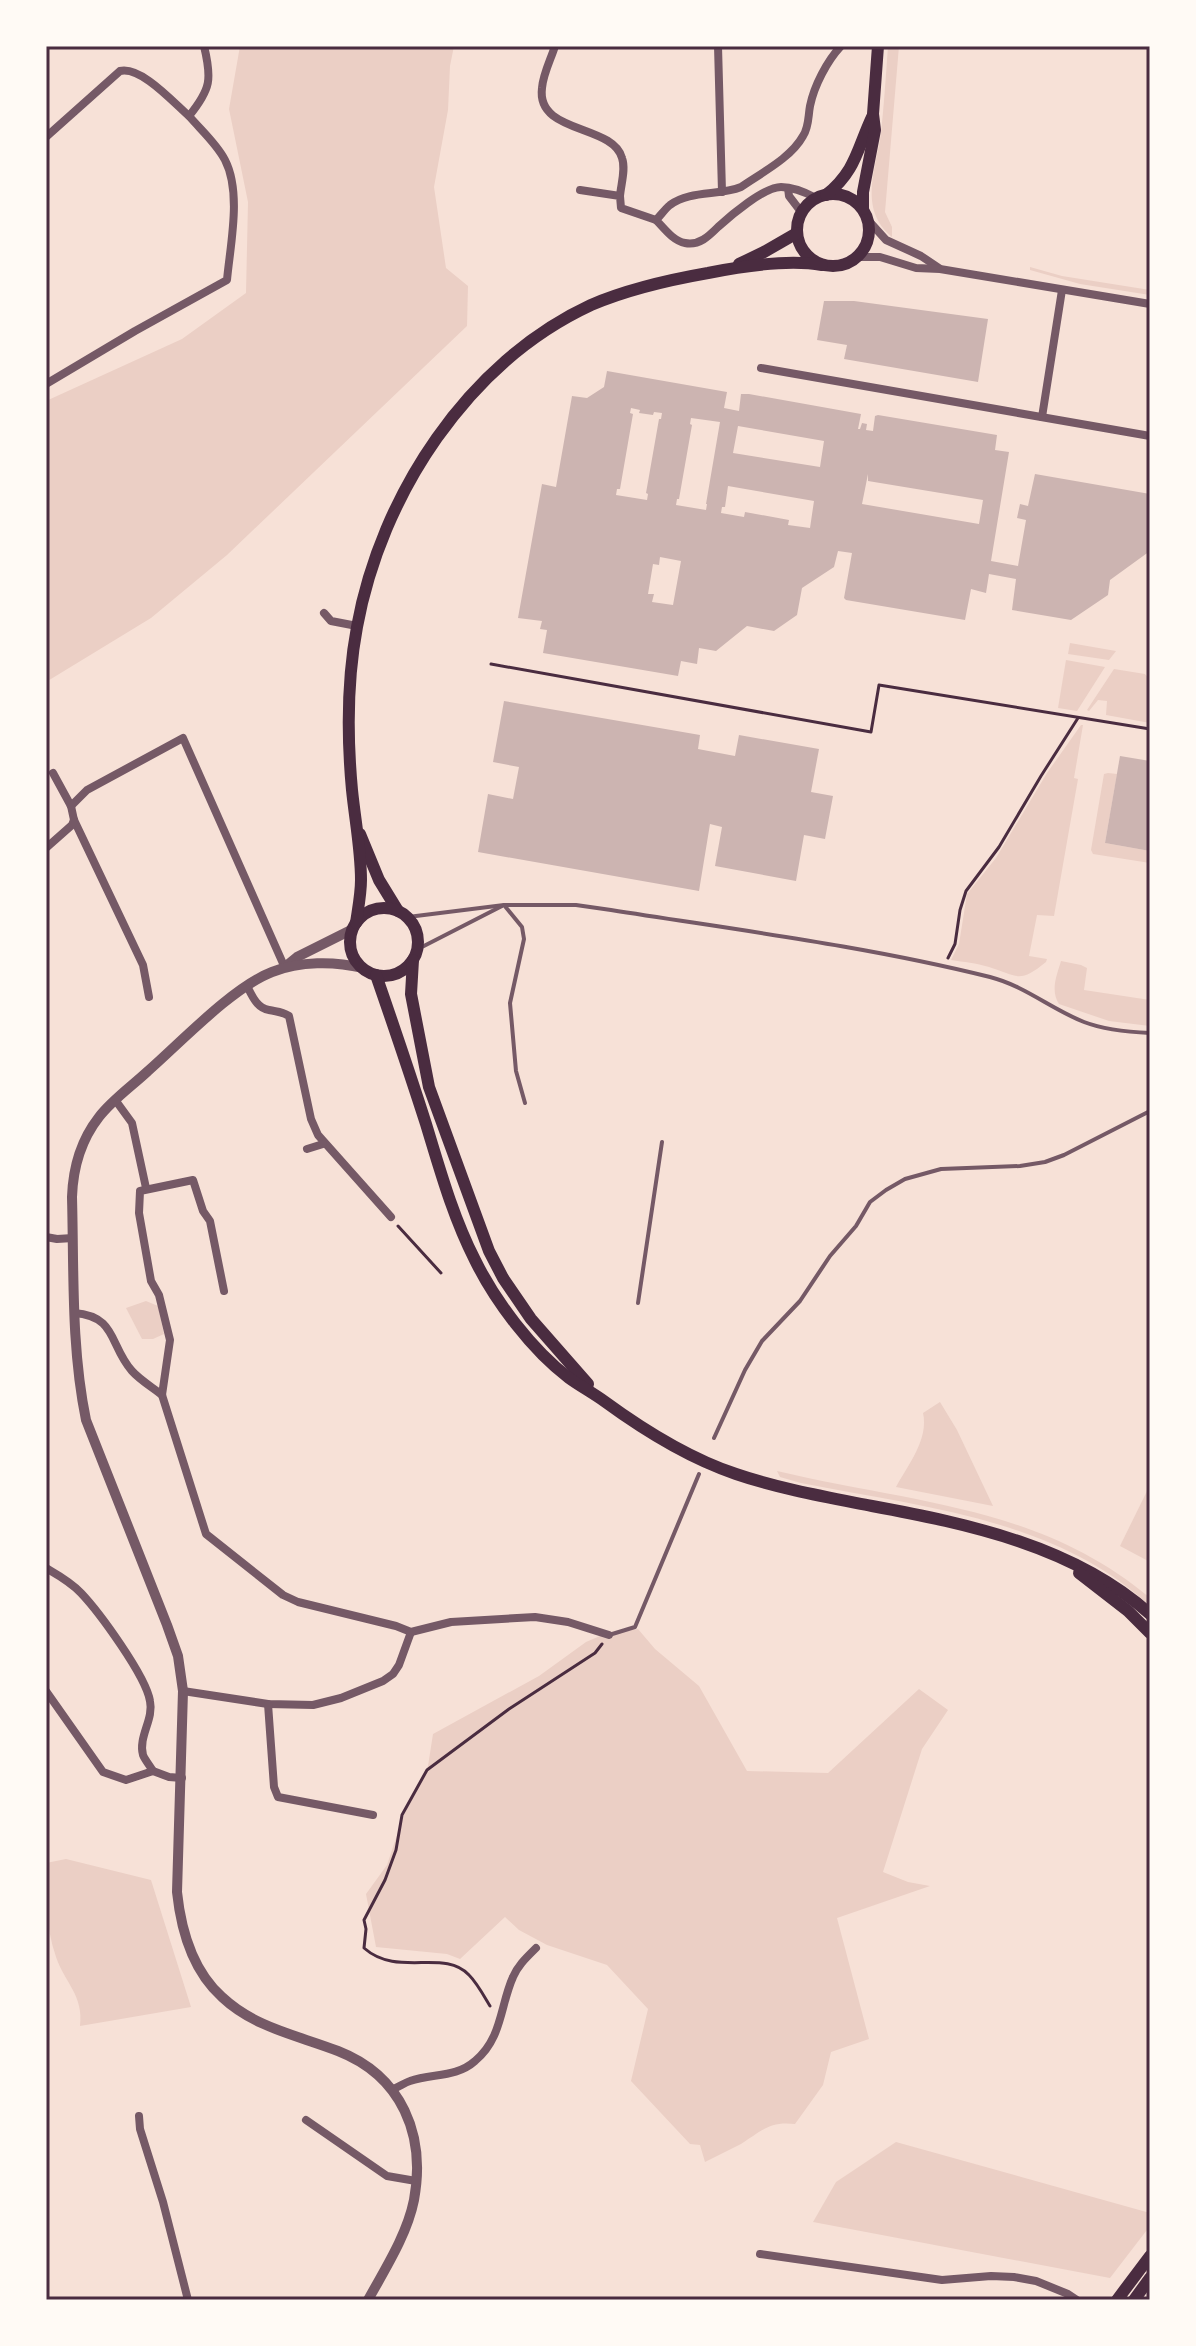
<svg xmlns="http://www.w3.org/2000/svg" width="1196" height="2346" font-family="'PT Sans',sans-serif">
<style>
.green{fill:#ebcfc5}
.building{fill:#ccb4b1;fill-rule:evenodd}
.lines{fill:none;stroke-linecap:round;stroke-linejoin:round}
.path{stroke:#4a2c40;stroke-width:3}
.service{stroke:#755966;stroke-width:4}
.minor{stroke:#755966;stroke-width:8}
.tertiary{stroke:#755966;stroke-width:10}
.secondary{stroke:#4a2c40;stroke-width:12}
.neatline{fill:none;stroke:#4a2c40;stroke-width:3}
</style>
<rect width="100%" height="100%" fill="#f7e1d7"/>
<g class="green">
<polygon points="240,46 454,46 450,66 448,110 434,187 446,268 468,286 467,326 227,555 151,618 46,682 46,401 182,339 246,293 248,202 229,109"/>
<path d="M 888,46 L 899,46 L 885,212 L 892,227 L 892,237 C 858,209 876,169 881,133 C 884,104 886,75 888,46 Z"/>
<polygon points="1030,267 1062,276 1150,290 1150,295 1080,284 1030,270"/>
<polygon points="1070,643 1116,651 1109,660 1068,654"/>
<polygon points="1066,660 1105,667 1077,711 1058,708"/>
<polygon points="1114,669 1145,674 1150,681 1150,723 1106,715 1107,701 1098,700 1089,711 1087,710"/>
<path d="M 1081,725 L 1083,725 L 1074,778 L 1078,779 L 1054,916 L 1037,915 L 1029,956 L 1047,959 L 1046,962 C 1019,984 1018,976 989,967 C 976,963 964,962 951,960 L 959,944 L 967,894 L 996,858 L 1047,773 Z"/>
<polygon points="1108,773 1117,774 1105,843 1150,851 1150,863 1093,854 1091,850 1104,774"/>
<path d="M 1061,961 L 1081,965 L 1087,968 L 1084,990 L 1150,1000 L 1150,1026 L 1109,1021 L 1059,1004 C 1050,990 1057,975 1061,961 Z"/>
<polygon points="146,1301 158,1306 164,1334 153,1339 142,1339 126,1308"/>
<path d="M 940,1402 L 957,1430 L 993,1506 L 896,1487 C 908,1465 929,1439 923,1413 Z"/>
<path d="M 777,1471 C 910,1503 1039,1505 1150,1598 L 1150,1606 C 1055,1518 921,1507 801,1483 L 780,1477 Z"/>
<polygon points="1150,1485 1150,1562 1120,1546"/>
<path d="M 638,1629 L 655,1649 L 699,1686 L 747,1771 L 828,1773 L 919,1689 L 948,1710 L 922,1749 L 883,1872 L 908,1882 L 930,1886 L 837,1918 L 869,2039 L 831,2052 L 823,2085 L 795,2124 C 769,2121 762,2131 741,2144 C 729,2150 717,2156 705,2162 L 700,2145 L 690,2144 L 631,2081 L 648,2009 L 607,1965 L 547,1945 L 519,1930 L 505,1917 L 460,1959 L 447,1954 L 376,1947 L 366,1894 L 387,1865 L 403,1817 L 428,1766 L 433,1734 L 539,1676 L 586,1642 L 600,1636 Z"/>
<path d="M 66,1859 L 151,1880 L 191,2007 L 80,2026 C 84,1996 65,1983 56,1957 C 45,1925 46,1895 46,1863 Z"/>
<polygon points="896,2142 1150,2213 1150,2226 1110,2278 813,2222 836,2182"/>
</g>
<g class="building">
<polygon points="824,301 854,301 988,319 978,382 844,359 847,345 817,340"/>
<path d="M 607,371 L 727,392 L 724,408 L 739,411 L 741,394 L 749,394 L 861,414 L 858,429 L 860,429 L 862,423 L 867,424 L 866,430 L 873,431 L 875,416 L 878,415 L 997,435 L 995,450 L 1009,452 L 991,561 L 1018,566 L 1026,520 L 1017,518 L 1020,504 L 1028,506 L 1035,474 L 1150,494 L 1150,551 L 1110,580 L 1108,595 L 1071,620 L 1012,610 L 1016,579 L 989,574 L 986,593 L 971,589 L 965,620 L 846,600 L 844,598 L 852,553 L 838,551 L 834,567 L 802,588 L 797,615 L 774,631 L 747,626 L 716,651 L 699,648 L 697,664 L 681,661 L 678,676 L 543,653 L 547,630 L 540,629 L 542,621 L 518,618 L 542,484 L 556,487 L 572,396 L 587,398 L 604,387 ZM 631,408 L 640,410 L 639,413 L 653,415 L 654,412 L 662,413 L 661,419 L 659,419 L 646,493 L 648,494 L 647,500 L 616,495 L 617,489 L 620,489 L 633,414 L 630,413 ZM 691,418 L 720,422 L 706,504 L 707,504 L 706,510 L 676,505 L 677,499 L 679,499 L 692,425 L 690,424 ZM 738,426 L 824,441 L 820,467 L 733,453 ZM 868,474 L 868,481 L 983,500 L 979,524 L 862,504 ZM 728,486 L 814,501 L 810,528 L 788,525 L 789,520 L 745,512 L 744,517 L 721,513 L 722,507 L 725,507 ZM 660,557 L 681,561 L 673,605 L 652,602 L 654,594 L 648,594 L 653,564 L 659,565 Z"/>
<polygon points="504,701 700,735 698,749 735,756 739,735 819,749 811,792 833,796 825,839 804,835 796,881 715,866 722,827 710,824 699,891 478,852 488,794 513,799 519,767 493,762"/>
<polygon points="1120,756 1150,761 1150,851 1105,843"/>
</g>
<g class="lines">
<g class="path">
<polyline points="491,664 871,732 879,685 1150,729"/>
<polyline points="948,958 955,944 960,910 966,891 999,847 1041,776 1078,718"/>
<polyline points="398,1226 441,1273"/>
<path d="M 490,2006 C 484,1996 477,1983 469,1975 C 444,1948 398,1978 364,1948 L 366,1929 L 364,1920 L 385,1880 L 396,1850 L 402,1815 L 427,1770 L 509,1709 L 595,1653 L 602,1644"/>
</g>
<g class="service">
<polyline points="504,905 522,927 524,939 510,1003 516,1071 525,1103"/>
<path d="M 408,917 L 504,905 L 576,905 L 611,910 C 737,930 866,946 990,977 C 1025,986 1051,1009 1084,1022 C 1105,1030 1128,1032 1150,1033"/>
<polyline points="418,949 502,906"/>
<polyline points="638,1303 662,1142"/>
<polyline points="714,1438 745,1370 762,1341 800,1301 830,1256 856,1226 870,1202 886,1190 905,1179 941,1169 1020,1166 1045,1162 1064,1155 1150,1111"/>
<polyline points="609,1635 635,1627 699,1474"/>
</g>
<g class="minor">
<path d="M 555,46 C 551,59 543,74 542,88 C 536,134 613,124 622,158 C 626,169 621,184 620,196"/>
<polyline points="718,46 722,192"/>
<path d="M 46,137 L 120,71 C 141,66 173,102 189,116"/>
<polyline points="788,188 789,196 802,213"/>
<polyline points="580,190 620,196 621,208 656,220"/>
<path d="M 816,198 C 805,192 794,187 781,187 C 764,187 730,216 718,227 C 709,236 699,246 685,243 C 673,241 664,228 656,220 C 661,215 665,209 670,205 C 690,190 719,196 741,187 C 761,173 791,158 803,136 C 809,127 808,117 810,106 C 814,86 827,61 841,46"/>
<polyline points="868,220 886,240 921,256 939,268"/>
<polyline points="859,257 880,257 916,268 940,269 1150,304"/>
<polyline points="761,368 1150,436"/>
<path d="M 46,384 L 135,331 L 227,280 C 230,246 242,193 225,160 C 217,144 201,130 189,116 C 211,89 212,79 204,46"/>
<polyline points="1042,417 1062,290"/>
<polyline points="324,613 331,621 357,626"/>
<polyline points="53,773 71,806 74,820 143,965 149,997"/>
<polyline points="71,806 87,790 183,738 285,968"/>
<polyline points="46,848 72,825 74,820"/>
<path d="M 247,986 C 252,996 257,1008 269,1010 C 278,1012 281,1011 289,1016 L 311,1119 L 318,1135 L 391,1217"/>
<polyline points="116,1101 132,1123 146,1188"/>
<polyline points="307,1149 323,1144"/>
<polyline points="46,1237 57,1239 73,1238"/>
<polyline points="224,1291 210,1221 203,1211 193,1180 140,1191 139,1213 151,1281 159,1295 170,1340 162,1395 206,1534 283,1595 298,1602 396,1626 411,1632 451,1622 535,1617 568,1622 609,1635"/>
<path d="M 74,1313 C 117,1316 109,1345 132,1371 C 140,1380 152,1387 162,1395"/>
<path d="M 46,1568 C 58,1575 71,1582 81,1593 C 99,1612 146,1676 150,1701 C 154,1719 138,1737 143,1755 C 145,1760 150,1766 153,1771"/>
<polyline points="46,1691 103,1772 126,1780 153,1771 169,1777 182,1778"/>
<polyline points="183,1691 268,1704 313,1705 341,1698 383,1681 393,1674 399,1665 411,1632"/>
<polyline points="268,1704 274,1787 278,1797 373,1815"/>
<path d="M 393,2089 C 399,2087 404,2083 410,2081 C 432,2073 456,2078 475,2061 C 502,2039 500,2006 513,1977 C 518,1965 527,1957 536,1948"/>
<polyline points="139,2116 140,2129 163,2202 188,2300"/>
<polyline points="306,2120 387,2176 416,2181"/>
<polyline points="760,2254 942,2280 991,2276 1014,2277 1036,2281 1068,2294 1077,2300"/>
</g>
<g class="tertiary">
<polyline points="286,966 297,957 353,929"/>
<path d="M 363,968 C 334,961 300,961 272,972 C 233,987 181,1042 148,1071 C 132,1086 112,1100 99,1117 C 81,1140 73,1168 72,1197 C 74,1272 71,1347 86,1420 L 167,1625 L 178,1656 L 183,1691 L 177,1892 C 181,1930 193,1971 222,1997 C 255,2028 297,2035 338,2051 C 402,2076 426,2135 414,2200 C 407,2235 385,2269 368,2300"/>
</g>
<g class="secondary">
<circle cx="833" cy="230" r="36"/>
<path d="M 826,195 C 856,171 857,149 872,117"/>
<polyline points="863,209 863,192 875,130 873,114 878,46"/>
<polyline points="739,264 764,252 797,233"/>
<polyline points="360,834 379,880 398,911"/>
<circle cx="384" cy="942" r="34"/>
<path d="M 356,923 C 358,909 361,894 361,880 C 361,850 355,820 352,790 C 347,736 347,680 357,627 C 381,495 468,362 591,305 C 628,289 668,280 708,273 C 743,266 787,259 822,265"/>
<polyline points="413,960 411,994 429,1087 489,1251 503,1278 531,1319 588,1384"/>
<path d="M 376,975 C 393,1024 410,1074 426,1124 C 440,1170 453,1217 475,1260 C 495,1301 532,1350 569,1378 C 580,1386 593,1393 604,1401 C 645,1431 688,1458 736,1474 C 780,1489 826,1497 872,1506 C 969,1524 1074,1546 1150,1614"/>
<polyline points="1079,1573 1128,1611 1150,1633"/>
<polyline points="1117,2300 1150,2256"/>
<polyline points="1134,2300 1150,2278"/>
</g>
</g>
<rect width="1196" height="2346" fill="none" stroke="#fffaf5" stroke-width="96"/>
<rect x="48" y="48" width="1100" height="2250" class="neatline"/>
</svg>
